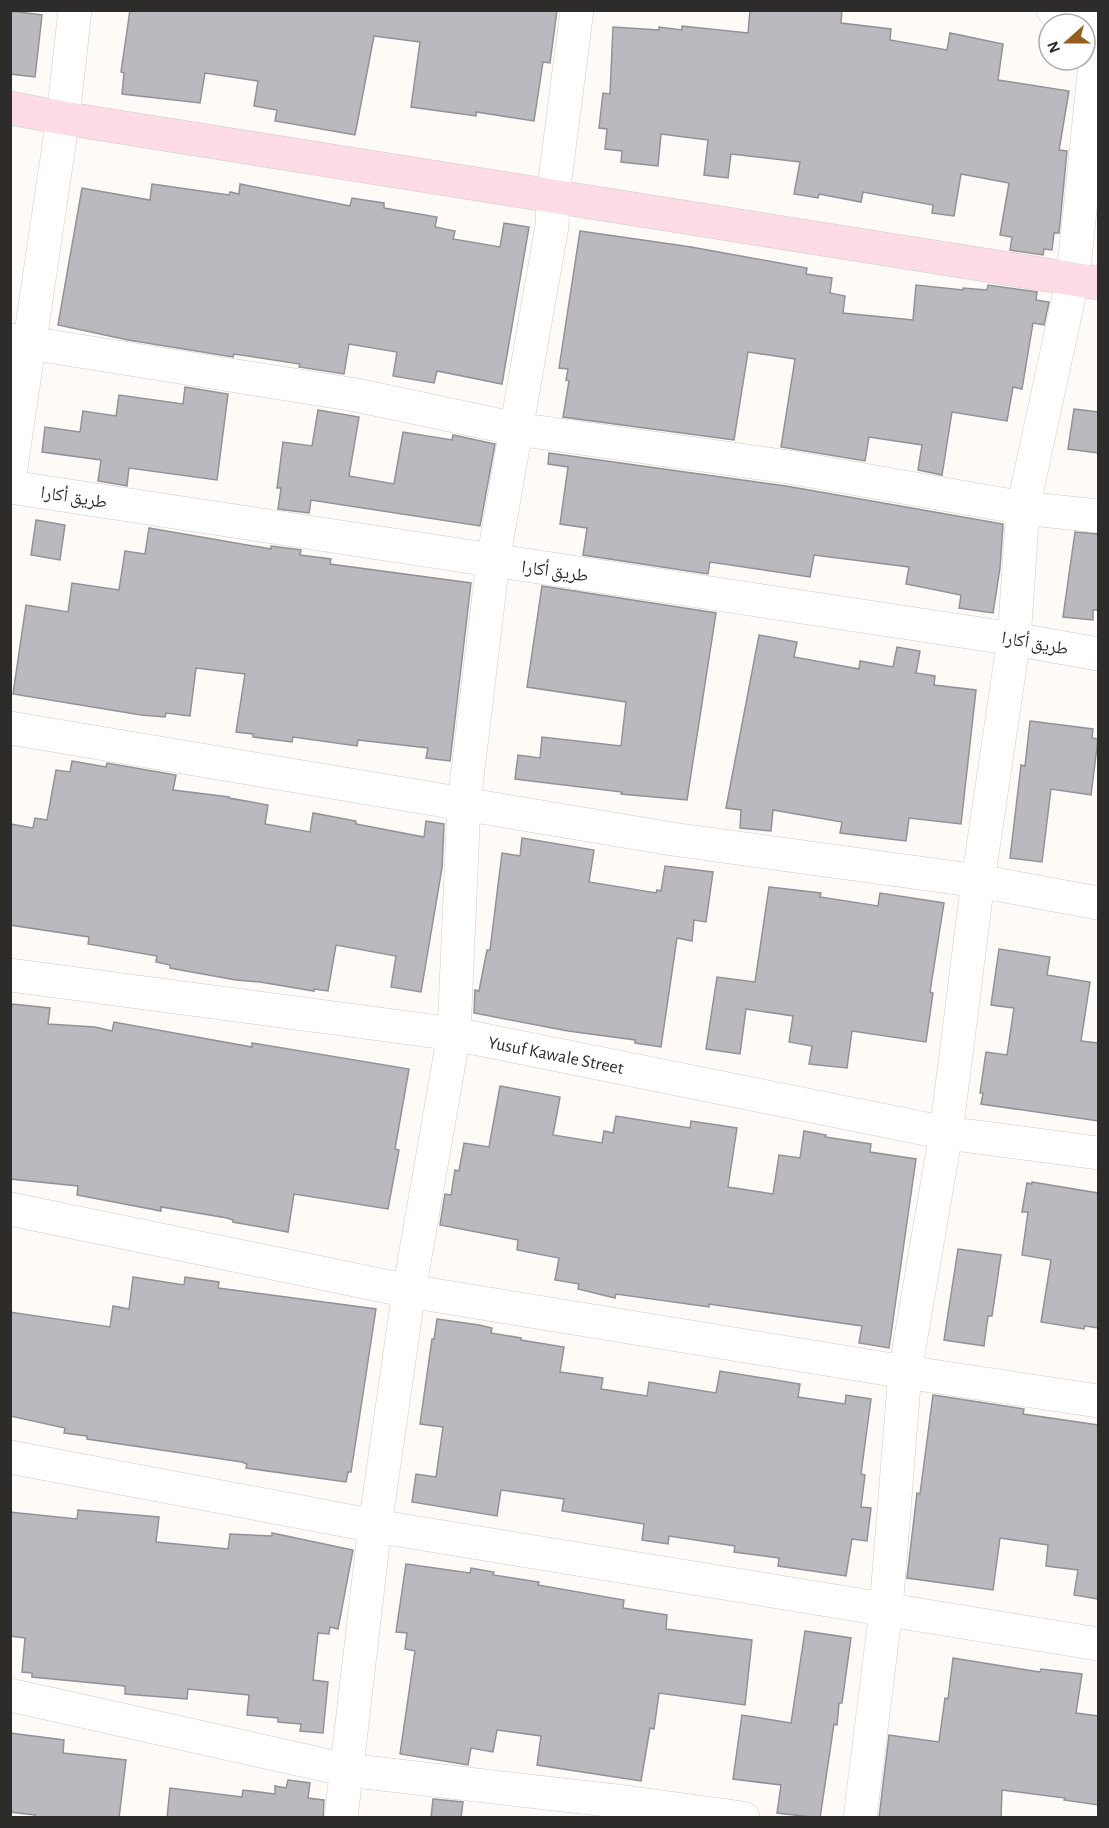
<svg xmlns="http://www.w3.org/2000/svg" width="1109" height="1828" font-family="'Alegreya Sans','Noto Naskh Arabic',sans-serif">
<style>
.building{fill:#bab9be;stroke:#929197;stroke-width:1.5}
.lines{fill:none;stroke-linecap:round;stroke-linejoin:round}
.street-casing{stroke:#d0cbc8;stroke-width:34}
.secondary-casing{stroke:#d0cbc8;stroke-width:34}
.street{stroke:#fff;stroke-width:33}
.secondary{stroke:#fddce5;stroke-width:33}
.labels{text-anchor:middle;stroke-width:4.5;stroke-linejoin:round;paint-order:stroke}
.street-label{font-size:18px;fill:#2e2c2a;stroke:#fff}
</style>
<rect width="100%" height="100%" fill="#fefaf7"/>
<g class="building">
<polygon points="130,10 557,10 550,63 543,62 534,121 476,112 476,116 411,107 420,42 374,36 355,135 275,121 277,110 254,106 258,81 205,73 200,103 122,94 124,73 121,72"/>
<polygon points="750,10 842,10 841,23 891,29 890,40 947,50 950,33 1003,44 998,80 1069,91 1059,150 1067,151 1059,233 1054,233 1052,250 1044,249 1043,255 1010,250 1012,237 1000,235 1009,183 961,174 954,216 932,213 933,205 863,192 861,202 819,194 818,198 794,194 800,162 731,154 728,178 704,175 708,140 661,134 658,166 621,162 622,151 605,149 607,129 599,128 603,93 610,94 613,27 659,30 659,27 682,30 682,26 748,33"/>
<polygon points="10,11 42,15 35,77 10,74"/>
<polygon points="152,184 229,195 230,192 239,194 240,184 350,206 352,198 384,203 384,208 437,217 435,227 455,231 453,239 500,247 504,223 529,227 502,384 437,371 434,383 393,376 397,352 349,344 344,374 299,367 300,364 234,354 233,357 128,340 58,325 82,188 150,200"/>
<polygon points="580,231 691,247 807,268 806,274 832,278 830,293 845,296 843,313 913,320 916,285 963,290 963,288 987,290 988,285 1037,292 1036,300 1049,302 1044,325 1033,323 1022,389 1013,387 1007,421 952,412 942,475 918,470 922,445 869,437 865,461 781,447 795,359 748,352 734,440 563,417 569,381 566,380 568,369 559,368"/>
<polygon points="185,387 228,394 217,480 129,468 127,486 98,481 101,460 42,452 45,427 80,432 83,411 116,416 119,395 183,404"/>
<polygon points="1074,409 1098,412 1098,453 1068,449"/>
<polygon points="318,410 359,417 349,476 394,484 403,432 452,440 453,435 495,444 480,526 311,500 309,513 278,509 281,488 277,488 283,442 312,446"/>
<polygon points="549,453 786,486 1003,524 1000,568 993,613 959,608 961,595 906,584 909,567 814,555 810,577 710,562 708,574 583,555 587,528 560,524 568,467 548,464"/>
<polygon points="36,520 65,525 60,560 31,555"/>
<polygon points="149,528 271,549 271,546 301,550 300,555 331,559 330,564 471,583 450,761 426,758 428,748 358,740 357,746 293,737 292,742 253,737 253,734 236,732 245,674 196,668 190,716 166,713 165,717 141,715 13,694 26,605 68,612 72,583 119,590 125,551 145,554"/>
<polygon points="1075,532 1098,534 1098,610 1093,610 1093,620 1063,617"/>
<polygon points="542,586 716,613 687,800 621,794 622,792 515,779 518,755 540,758 542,737 621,746 626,702 527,687"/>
<polygon points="759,635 797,642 794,657 859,669 860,661 893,667 897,647 920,651 916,673 935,676 934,685 976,690 961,824 909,818 906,841 840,833 842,822 773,810 771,831 740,828 741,810 726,808"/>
<polygon points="1030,721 1093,729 1092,738 1098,739 1091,795 1051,789 1042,862 1010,858 1021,765 1025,766"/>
<polygon points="72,761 106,767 107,763 176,775 173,790 229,797 229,798 268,805 265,824 310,832 313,813 356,821 356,824 424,837 426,821 444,824 442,868 421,992 391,987 396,956 336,945 328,991 314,989 314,991 260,982 236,980 170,968 170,965 156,962 157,956 88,944 89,937 10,925 10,824 33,828 35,818 47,820 56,770 70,772"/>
<polygon points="522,838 594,850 589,882 656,893 657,890 661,891 665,866 713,872 706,922 694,920 692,941 677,938 661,1047 635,1043 635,1040 568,1031 474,1013 475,990 479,991 487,950 490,950 502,853 520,856"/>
<polygon points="769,887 821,893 820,897 878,906 880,893 944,903 930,992 933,993 926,1042 852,1031 847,1068 809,1064 812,1046 789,1042 793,1016 746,1009 740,1054 706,1049 717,977 755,982"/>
<polygon points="999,949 1050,957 1047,975 1090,982 1081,1041 1098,1043 1098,1121 981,1104 983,1093 980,1093 986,1052 1007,1055 1014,1008 991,1005"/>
<polygon points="12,1004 50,1008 48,1024 95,1027 112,1031 114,1022 252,1047 252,1043 409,1069 395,1149 399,1150 388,1209 294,1194 288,1232 233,1222 233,1220 227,1218 161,1207 161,1211 77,1195 78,1186 10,1179 10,1020"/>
<polygon points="500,1086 560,1097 553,1135 602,1143 604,1131 613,1133 616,1116 690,1128 691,1121 737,1128 728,1187 773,1194 779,1155 800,1158 804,1131 826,1135 825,1137 871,1144 870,1152 916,1159 889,1348 859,1343 862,1326 709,1304 709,1307 616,1294 615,1298 578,1289 579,1284 555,1280 559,1258 517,1250 518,1240 440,1225 445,1194 451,1195 455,1170 459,1171 464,1143 489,1147"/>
<polygon points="1032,1182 1098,1193 1098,1328 1085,1326 1084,1329 1041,1322 1051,1260 1022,1255 1028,1212 1022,1212 1027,1183 1032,1184"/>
<polygon points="958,1249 1001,1255 992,1316 988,1316 984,1346 944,1340"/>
<polygon points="133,1277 184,1285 185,1277 219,1282 218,1288 376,1309 351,1472 348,1472 346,1482 246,1468 247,1464 242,1462 87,1439 87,1436 64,1433 65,1428 10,1416 10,1312 110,1327 113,1306 129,1309"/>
<polygon points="437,1319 479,1325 492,1328 491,1333 521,1338 521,1340 564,1347 560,1372 603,1378 601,1389 647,1396 649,1382 716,1393 720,1371 800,1384 798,1397 845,1404 846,1395 871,1399 861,1474 865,1475 861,1507 871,1508 867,1541 852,1539 846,1576 778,1566 779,1558 734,1552 735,1546 669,1536 668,1544 642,1540 644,1524 562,1511 564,1499 501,1490 497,1516 412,1502 416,1474 436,1477 443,1427 420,1424 432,1339 434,1339"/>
<polygon points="933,1395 1024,1409 1023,1414 1098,1425 1098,1599 1074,1595 1078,1570 1046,1566 1048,1545 1000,1538 993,1590 907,1578 917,1493 920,1494"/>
<polygon points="78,1510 159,1517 156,1542 228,1549 230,1534 272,1536 272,1533 353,1550 338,1629 330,1627 329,1634 318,1633 313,1680 328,1682 323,1733 300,1731 301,1724 278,1722 278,1718 247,1715 249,1695 188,1689 187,1699 125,1694 125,1686 32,1677 32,1673 22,1672 25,1638 10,1636 10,1512 77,1519"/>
<polygon points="406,1564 470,1573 471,1568 494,1572 493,1575 539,1582 538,1585 624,1600 623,1608 667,1615 666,1629 752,1640 745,1705 659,1693 654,1729 650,1728 641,1781 537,1765 541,1736 497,1730 493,1752 471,1748 468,1765 400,1754 415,1651 405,1649 407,1633 396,1632"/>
<polygon points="805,1631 851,1638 842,1703 839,1703 837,1725 834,1724 820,1818 777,1813 781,1785 733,1779 742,1715 791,1723"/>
<polygon points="953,1658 1040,1672 1041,1669 1082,1674 1076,1713 1098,1716 1098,1805 1064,1800 1065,1798 1002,1790 1001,1818 879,1818 889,1735 939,1742 945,1698 948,1699"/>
<polygon points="10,1733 64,1740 63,1753 126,1760 119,1818 35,1818 35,1815 10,1812"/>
<polygon points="288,1780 310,1783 308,1798 324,1800 323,1818 167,1818 170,1788 242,1797 243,1790 275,1794 275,1786 286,1788"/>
<polygon points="433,1799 463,1802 461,1818 431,1818"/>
</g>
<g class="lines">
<defs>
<g id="street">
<polyline points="1053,10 1098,17"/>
<polyline points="10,340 356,395 516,429 789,467 1023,508 1098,516"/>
<polyline points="10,474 63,118 75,10"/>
<polyline points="10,487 1014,639 1098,654"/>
<polyline points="10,728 672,839 978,881 1098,903"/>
<polyline points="10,975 454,1034 946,1133 1098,1153"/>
<polyline points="10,1209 409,1291 905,1372 1098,1401"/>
<polyline points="10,1457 375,1526 1098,1644"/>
<polyline points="10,1695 347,1770 616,1801 743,1818"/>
<polyline points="341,1818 375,1526 409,1291 454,1034 464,803 493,561 552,226 553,195 577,10"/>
<polyline points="860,1818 886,1610 905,1372 946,1133 978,881 1014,639 1023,508 1073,278 1098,35"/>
</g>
<polyline id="secondary" points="10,108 63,118 1098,283"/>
</defs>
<use href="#street" class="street-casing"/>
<use href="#secondary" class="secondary-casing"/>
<use href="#street" class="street"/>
<use href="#secondary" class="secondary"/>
</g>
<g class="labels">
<g class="street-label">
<text transform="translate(74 497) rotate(9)" y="6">طريق أكارا</text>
<text transform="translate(555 571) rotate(8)" y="6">طريق أكارا</text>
<text transform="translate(1035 643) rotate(10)" y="6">طريق أكارا</text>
<text transform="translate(556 1055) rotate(11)" y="6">Yusuf Kawale Street</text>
</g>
</g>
<rect width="1109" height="1828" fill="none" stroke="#2e2c2a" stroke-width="24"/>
<g transform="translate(1067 42) rotate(249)"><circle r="28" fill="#ffffff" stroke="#ababaa" stroke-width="1.5"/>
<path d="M0-4.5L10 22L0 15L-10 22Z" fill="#985e1c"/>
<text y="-9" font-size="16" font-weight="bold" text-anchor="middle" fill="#2e2c2a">N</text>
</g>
</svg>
